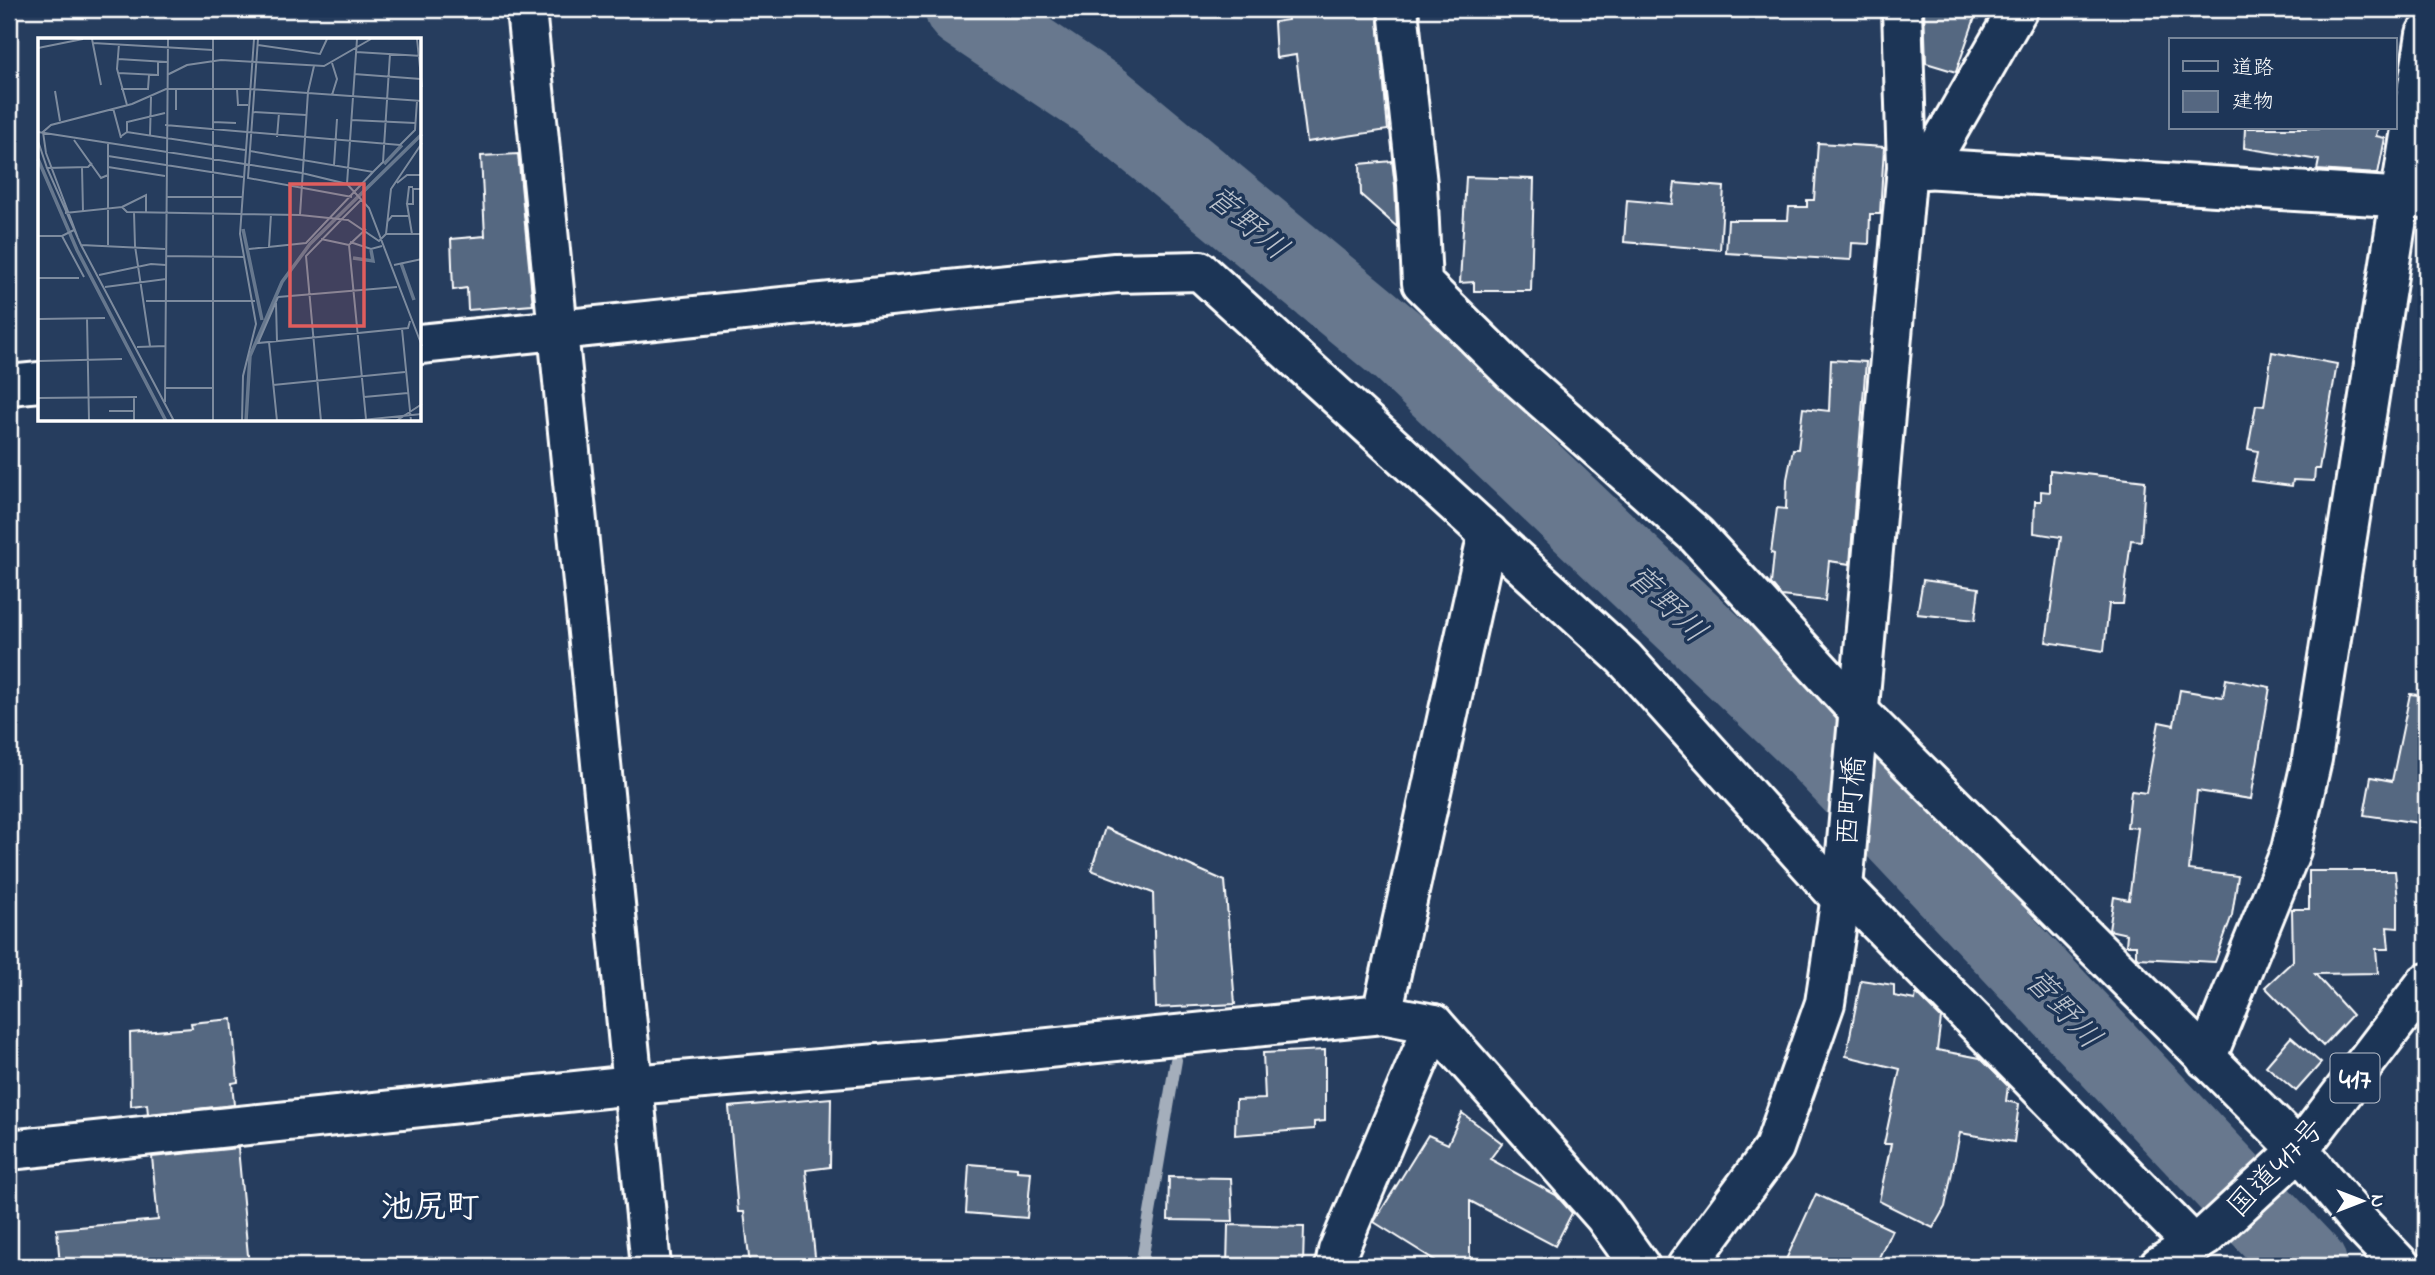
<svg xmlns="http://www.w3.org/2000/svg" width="2435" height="1275" font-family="'Indie Flower','Klee One',sans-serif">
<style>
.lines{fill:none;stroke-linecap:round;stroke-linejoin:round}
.stream{stroke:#a4aebb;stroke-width:12}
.river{stroke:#67788e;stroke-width:79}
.building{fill:#556781;stroke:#fff;stroke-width:2}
.street-casing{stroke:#fff;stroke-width:44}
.highway-casing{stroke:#fff;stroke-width:44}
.street{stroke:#1d3557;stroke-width:38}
.highway{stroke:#1d3557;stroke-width:38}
.labels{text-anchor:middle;stroke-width:7;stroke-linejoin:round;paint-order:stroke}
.shield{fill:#1d3557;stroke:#bbc2cd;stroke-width:2}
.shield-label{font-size:28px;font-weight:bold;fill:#fff}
.street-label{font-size:30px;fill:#fff;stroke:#1d3557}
.water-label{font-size:32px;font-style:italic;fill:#bbc2cc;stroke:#1d3557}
.quarter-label{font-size:33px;font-weight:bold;fill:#fff;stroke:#1d3557}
.inset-river{fill:none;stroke:#67788e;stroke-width:3.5}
.inset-road{fill:none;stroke:#7d8b9e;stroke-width:2}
.view{fill:#e05e5e;fill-opacity:0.15;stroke:#e05e5e;stroke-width:3.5}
.inset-edge{fill:none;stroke:#fff;stroke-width:3.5}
</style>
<rect width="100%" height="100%" fill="#263d5e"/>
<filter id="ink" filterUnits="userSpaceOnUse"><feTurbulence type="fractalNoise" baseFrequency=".0143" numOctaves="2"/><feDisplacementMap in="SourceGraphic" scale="14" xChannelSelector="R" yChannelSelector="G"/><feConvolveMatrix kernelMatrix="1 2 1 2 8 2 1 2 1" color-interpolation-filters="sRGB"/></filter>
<g filter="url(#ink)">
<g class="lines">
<polyline class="stream" points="1141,1266 1176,1060"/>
<polyline class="river" points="964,9 1101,101 1400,348 1808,736 2308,1266"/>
</g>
<g class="building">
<polygon points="1287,9 1377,9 1388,130 1307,142 1296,55 1276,58 1274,22 1288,20"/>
<polygon points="1924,9 1978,9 1956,72 1926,63"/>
<polygon points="2245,128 2378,128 2376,136 2385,138 2378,174 2317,170 2319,160 2244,148"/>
<polygon points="1818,143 1884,147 1880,214 1870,214 1869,244 1852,243 1851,260 1726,253 1728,220 1788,220 1789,207 1807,207 1807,200 1814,200"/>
<polygon points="518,154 533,305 468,310 467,288 453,290 451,239 485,236 481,156"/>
<polygon points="1392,161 1395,186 1397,227 1361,195 1360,164"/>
<polygon points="1466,177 1534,179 1531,291 1474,291 1474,282 1460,283"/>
<polygon points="1675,183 1724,187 1720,250 1624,242 1627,200 1672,204"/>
<polygon points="2272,352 2337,364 2319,469 2315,469 2314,481 2293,480 2292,486 2252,481 2258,451 2248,449 2256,405 2264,406"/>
<polygon points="1831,360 1866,362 1850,564 1829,561 1825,601 1781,596 1771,584 1774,554 1771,553 1777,508 1786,509 1787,479 1793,449 1798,449 1803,408 1829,411"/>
<polygon points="2050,470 2145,481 2141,541 2131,540 2123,604 2109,604 2104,651 2046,642 2061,537 2034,533 2035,501 2041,501 2041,491 2050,492"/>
<polygon points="1923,580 1979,588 1975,620 1917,614"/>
<polygon points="2226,679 2270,687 2251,799 2197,791 2189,870 2238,876 2232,915 2215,962 2138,958 2136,956 2136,945 2126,945 2127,934 2109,930 2114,897 2129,900 2138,828 2127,827 2131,791 2146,793 2159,722 2174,725 2180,690 2223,697"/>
<polygon points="2410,694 2426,696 2426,824 2364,815 2371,777 2392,781"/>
<polygon points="1105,828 1225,881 1235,1004 1156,1008 1153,893 1091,870"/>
<polygon points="2309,871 2395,871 2398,900 2398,928 2387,927 2389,949 2376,949 2378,973 2315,974 2352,1015 2323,1046 2265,987 2293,961 2292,909 2309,909"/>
<polygon points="1861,980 1894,985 1894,996 1915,1000 1916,993 1941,1018 1937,1050 1980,1058 2008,1086 2006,1101 2019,1104 2014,1142 1960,1133 1945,1207 1933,1228 1879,1201 1891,1144 1884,1144 1900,1069 1846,1056"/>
<polygon points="232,1019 238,1082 232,1083 234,1105 148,1114 147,1104 131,1106 130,1033 192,1028 191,1023"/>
<polygon points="2291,1037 2321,1063 2296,1091 2266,1066"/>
<polygon points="1325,1050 1325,1121 1314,1122 1314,1129 1235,1135 1236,1100 1265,1099 1263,1053"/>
<polygon points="831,1098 830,1167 806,1170 816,1266 750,1266 744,1212 738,1212 729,1107"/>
<polygon points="1462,1113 1502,1143 1490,1159 1556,1195 1572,1213 1555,1246 1470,1201 1470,1266 1441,1264 1374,1222 1428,1135 1448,1144"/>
<polygon points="238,1148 249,1266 60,1266 57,1229 158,1220 152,1157"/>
<polygon points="969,1164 1017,1168 1017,1171 1031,1172 1027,1218 966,1213"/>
<polygon points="1169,1177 1231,1178 1233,1221 1168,1220"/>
<polygon points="1816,1194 1892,1230 1875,1266 1783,1266"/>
<polygon points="1228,1225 1304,1227 1303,1266 1227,1266"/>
</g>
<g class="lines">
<defs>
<g id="street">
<polyline points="526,9 651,1266"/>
<polyline points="1398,9 1417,184 1422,283 1512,372 1696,535 1857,710 2299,1150 2360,1223 2401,1266"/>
<polyline points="1907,167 2425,199"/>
<polyline points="1926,169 2018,9"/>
<polyline points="420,344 1115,273 1200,271 1624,658 1840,898"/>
<polyline points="9,385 40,382"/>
<polyline points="1842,886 2194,1245"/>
<polyline points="1382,1014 1488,533"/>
<polyline points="2206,1059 2291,850 2312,759 2426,34"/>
<polyline points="9,1150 633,1085 960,1057 1382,1014 1434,1024 1604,1216 1640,1266"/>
<polyline points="1335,1266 1338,1251 1434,1024"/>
<polyline points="1687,1266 1774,1148 1825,1003 1844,876 1907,167 1902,9"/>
</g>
<polyline id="highway" points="2159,1266 2205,1237 2299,1150 2426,983"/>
</defs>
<use href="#street" class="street-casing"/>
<use href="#highway" class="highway-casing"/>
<use href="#street" class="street"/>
<use href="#highway" class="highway"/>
</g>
</g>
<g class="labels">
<rect class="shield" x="2330.5" y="1053.5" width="49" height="49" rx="5"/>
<g class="shield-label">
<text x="2355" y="1088">417</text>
</g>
<g class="street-label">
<text transform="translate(1850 801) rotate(-85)" y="10">西町橋</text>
<text transform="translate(2275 1167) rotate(-46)" y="10">国道417号</text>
</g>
<g class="water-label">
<text transform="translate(1248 222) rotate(40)" y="11">菅野川</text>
<text transform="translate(1668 603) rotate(44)" y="11">菅野川</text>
<text transform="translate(2064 1008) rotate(47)" y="11">菅野川</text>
</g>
<g class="quarter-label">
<text x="430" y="1217">池尻町</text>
</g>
</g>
<g transform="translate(38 38)">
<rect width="383" height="383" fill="#263d5e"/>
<path class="inset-river" d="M 0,121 L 39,212 L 128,383M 346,126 L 364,107M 205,191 L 224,282M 315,220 L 335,223 L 333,212M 363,225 L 376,262M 208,383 L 212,318 L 244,244 L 272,206 L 384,96"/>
<path class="inset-road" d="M 54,1 L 63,47M 220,1 L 210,140 L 314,159M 379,1 L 384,49M 55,5 L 175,12M 81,6 L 79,31 L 89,67M 220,7 L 282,16 L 289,1M 0,10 L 45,1M 318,14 L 384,18M 80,21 L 129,24M 80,35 L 120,37 L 120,24M 316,36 L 383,41M 129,37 L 149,27 L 183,22 L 286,28 L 333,1M 83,51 L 110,51 L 111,37M 199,51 L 200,67 L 210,67M 17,53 L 22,83M 294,57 L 299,41 L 294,25M 75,70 L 83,100M 138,72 L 138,51M 215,74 L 268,77M 313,82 L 377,85M 175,84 L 198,85M 127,87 L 362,107 L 377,92 L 379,63M 0,94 L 264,135 L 309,146 L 331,170 L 384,308M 89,94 L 89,84 L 127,75M 112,98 L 113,59M 82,99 L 89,94 L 207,112M 239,99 L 241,75M 36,102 L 63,140 L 70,137M 0,103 L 9,130M 70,106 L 70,207M 212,113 L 335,134 L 345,124 L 352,16M 70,118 L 205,139M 54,125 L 50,129 L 9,130 L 43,207 L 136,383M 296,127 L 299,81M 44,129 L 45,174M 70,129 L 127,138M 359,145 L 369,137 L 384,137M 309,146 L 319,1M 128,159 L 204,159M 369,166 L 371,149 L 375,149M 84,169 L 108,157 L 108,174M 96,174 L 97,208 L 112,308M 27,175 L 84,169 L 89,174 L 262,177 L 310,182 L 341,203 L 348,196 L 353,151 L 384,105M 262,177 L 270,54 L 276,28M 304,181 L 324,161M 350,183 L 354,178 L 370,178M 328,191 L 311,207 L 328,381M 348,196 L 384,196M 374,196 L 369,166 L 375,166 L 375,151 L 384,151M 0,198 L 24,198 L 36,192M 24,198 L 46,239M 40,200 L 8,115 L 5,94 L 13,87 L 94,66 L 128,51 L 212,51 L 384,63M 283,201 L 311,207M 312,204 L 333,211 L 344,208M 43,207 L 127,211M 231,209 L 233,176M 211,211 L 268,205 L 335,134M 128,218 L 207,219M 356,227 L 384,221M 61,237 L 113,226 L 128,227M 0,240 L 41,240M 67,249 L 128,241M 240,259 L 220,305 L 370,290 L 372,283M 240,259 L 359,249M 108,263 L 217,263M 238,265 L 239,304M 49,280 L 51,383M 0,281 L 67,280M 364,291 L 373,383M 231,304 L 239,383M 99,309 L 128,308M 0,323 L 84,321M 235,347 L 367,334M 128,350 L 175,350M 326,359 L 370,355M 0,360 L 99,359M 96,360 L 96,383M 127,364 L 130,1M 71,373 L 96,373M 175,383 L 175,1M 204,383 L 205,338 L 218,286 L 202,196 L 216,1M 283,383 L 268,218 L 304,181M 314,383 L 384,376M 358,383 L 384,366"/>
<path class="view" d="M 252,146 L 326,146 L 326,288 L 252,288 Z"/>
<rect width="383" height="383" class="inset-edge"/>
</g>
<rect width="2435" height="1275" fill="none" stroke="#1d3557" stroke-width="35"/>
<rect x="18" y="18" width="2400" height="1240" fill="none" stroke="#fff" stroke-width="2.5" filter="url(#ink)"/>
<rect x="2169" y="38" width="228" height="91" fill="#1d3557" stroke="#77869a" stroke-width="2"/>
<rect x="2183" y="61" width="35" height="10" fill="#1d3557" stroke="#77869a" stroke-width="2"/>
<text x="2232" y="74" font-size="21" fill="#ffffff">道路</text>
<rect x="2183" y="91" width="35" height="21" fill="#556781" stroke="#77869a" stroke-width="2"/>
<text x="2232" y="108" font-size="21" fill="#ffffff">建物</text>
<g transform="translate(2362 1201) rotate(90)" stroke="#1d3557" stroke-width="5" paint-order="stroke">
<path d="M0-5L12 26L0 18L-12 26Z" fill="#ffffff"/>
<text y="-10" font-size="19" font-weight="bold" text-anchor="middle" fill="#ffffff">N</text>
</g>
</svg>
